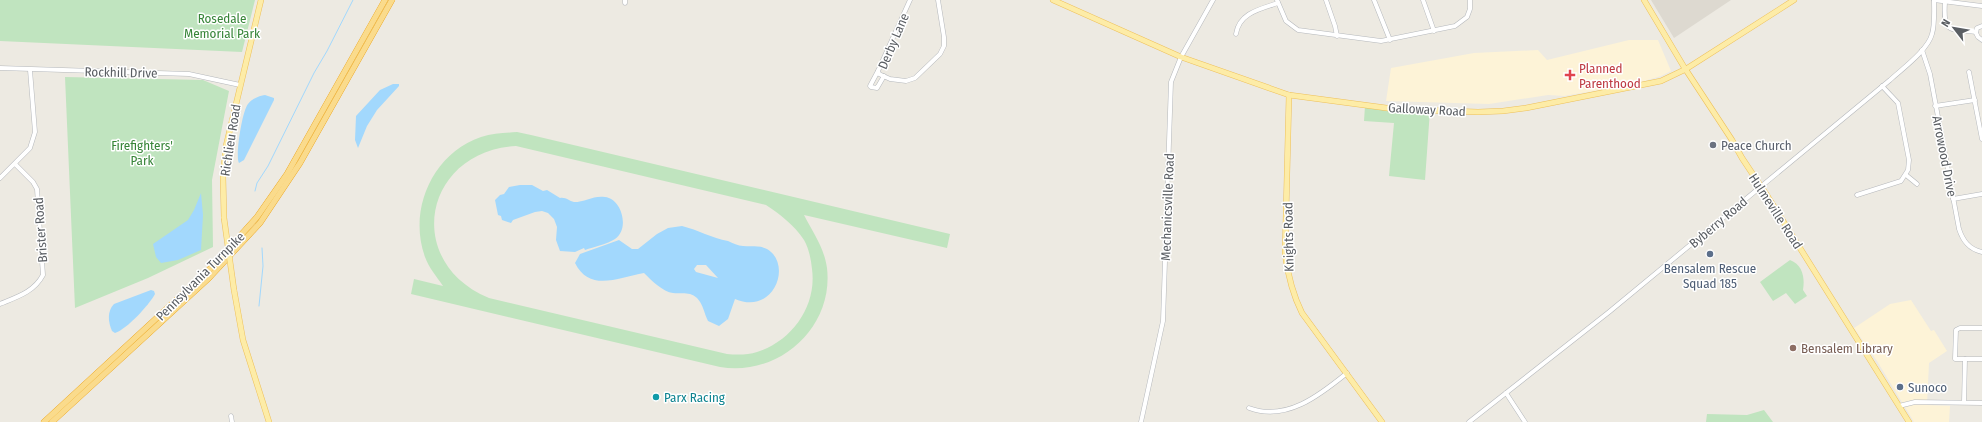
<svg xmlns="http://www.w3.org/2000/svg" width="1982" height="422" font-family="'Fira Sans Condensed',sans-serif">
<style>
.commercial{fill:#fdf3d7}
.education{fill:#ddd9d0}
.green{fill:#c0e4bf;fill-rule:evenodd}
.water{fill:#a2d8fd;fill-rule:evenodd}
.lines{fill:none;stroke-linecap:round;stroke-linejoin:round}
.stream{stroke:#a2d8fd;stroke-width:1}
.minor-casing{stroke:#b5b8bc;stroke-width:5}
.major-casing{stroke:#eec05a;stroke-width:6}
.highway-casing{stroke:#ea9b05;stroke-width:6}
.minor{stroke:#fff;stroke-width:4}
.major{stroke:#fdeca7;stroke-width:5}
.highway{stroke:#fadb8c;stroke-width:5.5}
.major-bridge-casing{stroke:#eec05a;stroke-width:6;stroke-linecap:butt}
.major-bridge{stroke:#fdeca7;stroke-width:5}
.health-dot{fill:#e0444e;stroke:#fff;stroke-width:1.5}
.worship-dot{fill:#6b7280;stroke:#fff;stroke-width:1.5}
.service-dot{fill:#5c6f8a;stroke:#fff;stroke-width:1.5}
.education-dot{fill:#8d6e63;stroke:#fff;stroke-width:1.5}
.culture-dot{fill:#0f9aa8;stroke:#fff;stroke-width:1.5}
.labels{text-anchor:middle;stroke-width:3;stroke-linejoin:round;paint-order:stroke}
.park-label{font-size:13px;fill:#378538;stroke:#fff}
.street-label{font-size:13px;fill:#5a5e63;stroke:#fff}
.health-label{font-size:13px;fill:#be3a42;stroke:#fff;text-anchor:start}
.worship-label{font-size:13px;fill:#5b616d;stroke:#fff;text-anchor:start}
.service-label{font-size:13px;fill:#4e5e75;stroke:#fff}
.education-label{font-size:13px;fill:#785e54;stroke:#fff;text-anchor:start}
.culture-label{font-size:13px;fill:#0d838f;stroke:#fff;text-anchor:start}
</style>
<rect width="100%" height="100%" fill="#edeae2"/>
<g class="commercial">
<polygon points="1629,40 1658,40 1671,71 1661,76 1634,84 1564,96 1548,95 1489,104 1386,101 1391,68 1474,53 1538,50 1547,60"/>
<polygon points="1911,300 1931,331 1934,330 1947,351 1929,363 1927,405 1950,406 1949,422 1914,422 1877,361 1854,328 1890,304"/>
</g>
<polygon class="education" points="1651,0 1731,0 1674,38"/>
<g class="green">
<polygon points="0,0 255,0 242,52 0,41"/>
<polygon points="65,77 203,80 229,91 212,180 213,247 148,278 75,308"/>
<polygon points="1365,106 1430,110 1425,180 1389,176 1394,123 1364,121"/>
<path d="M 517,132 L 531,135 L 950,234 L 947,248 L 804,215 C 813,233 824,247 827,268 C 834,328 778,377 720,367 L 411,294 L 414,279 L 443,286 C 437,277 429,268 425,257 C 408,210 432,154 481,137 C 493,133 505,133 517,132 ZM 516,146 L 766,205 C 781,215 794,225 804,240 C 809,249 811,259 812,269 C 817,306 792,341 757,352 C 748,355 737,355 727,354 L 489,298 C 402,262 424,151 516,146 Z"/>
<path d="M 1790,260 C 1803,265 1805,278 1803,290 L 1807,296 L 1795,304 L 1786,293 L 1773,301 L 1760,282 Z"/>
<polygon points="1764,410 1773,422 1706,422 1707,414 1747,415"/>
</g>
<g class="water">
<polygon points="393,84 399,84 399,86 377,110 367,126 358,148 355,140 356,116 380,90"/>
<path d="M 265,95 L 274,98 L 274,100 L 244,160 L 239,163 C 235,157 242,111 248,104 C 251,99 259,96 265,95 Z"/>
<path d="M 520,185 L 532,185 L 543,191 L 547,190 L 560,198 C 566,197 569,201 574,202 C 585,202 594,195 605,197 C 622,199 630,229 615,239 C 607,244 594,247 585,250 L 584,248 L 575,252 L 560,251 L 556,240 L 557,227 L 554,219 L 548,213 L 542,211 L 535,212 L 513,220 L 511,223 L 502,220 L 501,216 L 498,215 L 495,200 L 500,195 L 504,194 L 509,187 Z"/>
<polygon points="201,193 203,215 201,250 178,260 161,263 156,257 153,244 188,220 194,210"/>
<path d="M 682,226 C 698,230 712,238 728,241 C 733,243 738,246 743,246 C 751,247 759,245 767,249 C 793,264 774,316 735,299 L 728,319 L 719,326 L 708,321 C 704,313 703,304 697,298 C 690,291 681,294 673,293 C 663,292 651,280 644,273 C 619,277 590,293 575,263 L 580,254 L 619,240 L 632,249 L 638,249 L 657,234 L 668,228 ZM 697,265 L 706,265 L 718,278 L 696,272 L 694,269 Z"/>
<path d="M 151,290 L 154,291 L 155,294 C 149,305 127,329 115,333 L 112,331 C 108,322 107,311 114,304 Z"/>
</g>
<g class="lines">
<g class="stream">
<polyline points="255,191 257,183 268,166 314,73 327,51 353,0"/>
<polyline points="259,306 263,266 262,248"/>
</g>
<defs>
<g id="minor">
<polyline points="910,0 878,71 879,74 890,79 906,81 915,78 940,54 944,46 944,37 938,0"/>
<polyline points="1277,0 1286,21 1298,30 1381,41 1455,26 1467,17 1470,9 1470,0"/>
<polyline points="1326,0 1335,26 1337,36"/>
<polyline points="1374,0 1390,40"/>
<polyline points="1423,0 1434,31"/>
<polyline points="1934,0 1982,6"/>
<path d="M 1945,2 C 1943,33 1948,29 1976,32"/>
<polyline points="625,3 625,0"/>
<polyline points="1982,26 1977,28 1976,33 1978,37 1982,40"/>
<path d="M 1236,34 C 1239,13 1260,9 1278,3"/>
<path d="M 1922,50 L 1930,74 L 1959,229 C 1963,241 1969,249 1982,252"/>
<polyline points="0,68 189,74 240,85"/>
<polyline points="878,71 870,86 871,87 877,88 884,76"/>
<polyline points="1969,72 1982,139"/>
<polyline points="1935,106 1975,100"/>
<polyline points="1906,175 1917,184"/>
<polyline points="0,178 30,148 35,132 30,70"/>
<polyline points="1857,195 1901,181 1908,170 1909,160 1898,103 1882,86"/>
<polyline points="1953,199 1982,194"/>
<path d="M 0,304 C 17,297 34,292 43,275 L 37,189 L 33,182 L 15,164"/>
<polyline points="1982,328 1960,328 1956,330 1955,359 1982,359"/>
<polyline points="1506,393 1525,422"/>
<polyline points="1964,402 1965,359"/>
<polyline points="1899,406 1915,402 1982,403"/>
<path d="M 1249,408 C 1286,422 1320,395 1347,373"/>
<polyline points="231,416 232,422"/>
<polyline points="1141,422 1163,321 1171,82 1181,57 1213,0"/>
<path d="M 1469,422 L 1609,312 L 1890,80 C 1902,69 1928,50 1932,34 C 1935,24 1934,11 1934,0"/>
</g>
<g id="major">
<polyline points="1053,0 1181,57 1289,95 1394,109 1478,112 1503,111 1526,108 1661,81 1686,69 1794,0"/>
<polyline points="1644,0 1684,67 1732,140 1742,158 1768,197 1909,422"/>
<path d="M 1289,95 L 1285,254 C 1288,276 1292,293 1302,313 L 1382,422"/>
<polyline points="224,218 223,176 226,146 261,0"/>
<polyline points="234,290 243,340 269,422"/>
</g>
<g id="highway">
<polyline points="44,422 213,266 257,217 287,174 385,0"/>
<polyline points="52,422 209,278 260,223 300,163 392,0"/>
</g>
</defs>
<use href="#minor" class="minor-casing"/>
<use href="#major" class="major-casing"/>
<use href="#highway" class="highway-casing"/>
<use href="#minor" class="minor"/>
<use href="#major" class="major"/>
<use href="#highway" class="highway"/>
<defs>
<polyline id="major-bridge" points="224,218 234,290"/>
</defs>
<use href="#major-bridge" class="major-bridge-casing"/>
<use href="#major-bridge" class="major-bridge"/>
</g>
<path class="health-dot" d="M1568 69h4v4h4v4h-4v4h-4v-4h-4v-4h4z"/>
<circle class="worship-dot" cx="1713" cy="145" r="4"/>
<g class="service-dot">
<circle cx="1710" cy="254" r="4"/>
<circle cx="1900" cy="387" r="4"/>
</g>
<circle class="education-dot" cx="1793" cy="348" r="4"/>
<circle class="culture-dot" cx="656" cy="397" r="4"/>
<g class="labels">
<g class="park-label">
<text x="222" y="23">Rosedale<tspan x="222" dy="15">Memorial Park</tspan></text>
<text x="142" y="150">Firefighters'<tspan x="142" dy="15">Park</tspan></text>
</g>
<g class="street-label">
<text transform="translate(893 41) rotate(-67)" y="5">Derby Lane</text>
<text transform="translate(121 72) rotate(1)" y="5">Rockhill Drive</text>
<text transform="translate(1427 109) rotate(3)" y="5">Galloway Road</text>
<text transform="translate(230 140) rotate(-81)" y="5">Richlieu Road</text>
<text transform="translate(1945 156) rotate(79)" y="5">Arrowood Drive</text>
<text transform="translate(1167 207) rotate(-88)" y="5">Mechanicsville Road</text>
<text transform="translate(1776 211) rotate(57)" y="5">Hulmeville Road</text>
<text transform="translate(1718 222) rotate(-40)" y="5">Byberry Road</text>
<text transform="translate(40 230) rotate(-94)" y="5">Brister Road</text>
<text transform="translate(1288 237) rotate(-91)" y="5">Knights Road</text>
<text transform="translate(200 276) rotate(-45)" y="5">Pennsylvania Turnpike</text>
</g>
<g class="health-label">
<text x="1579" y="73">Planned<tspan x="1579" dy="15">Parenthood</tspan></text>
</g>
<g class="worship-label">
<text x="1721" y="150">Peace Church</text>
</g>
<g class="service-label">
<text x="1710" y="273">Bensalem Rescue<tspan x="1710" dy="15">Squad 185</tspan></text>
<text x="1908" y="392" text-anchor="start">Sunoco</text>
</g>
<g class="education-label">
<text x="1801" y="353">Bensalem Library</text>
</g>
<g class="culture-label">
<text x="664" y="402">Parx Racing</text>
</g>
</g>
<g transform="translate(1954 28) rotate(301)" stroke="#ffffff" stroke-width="3" paint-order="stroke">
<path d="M0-3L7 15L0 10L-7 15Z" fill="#5a5e63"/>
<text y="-6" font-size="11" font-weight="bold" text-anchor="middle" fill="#5a5e63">N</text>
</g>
</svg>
